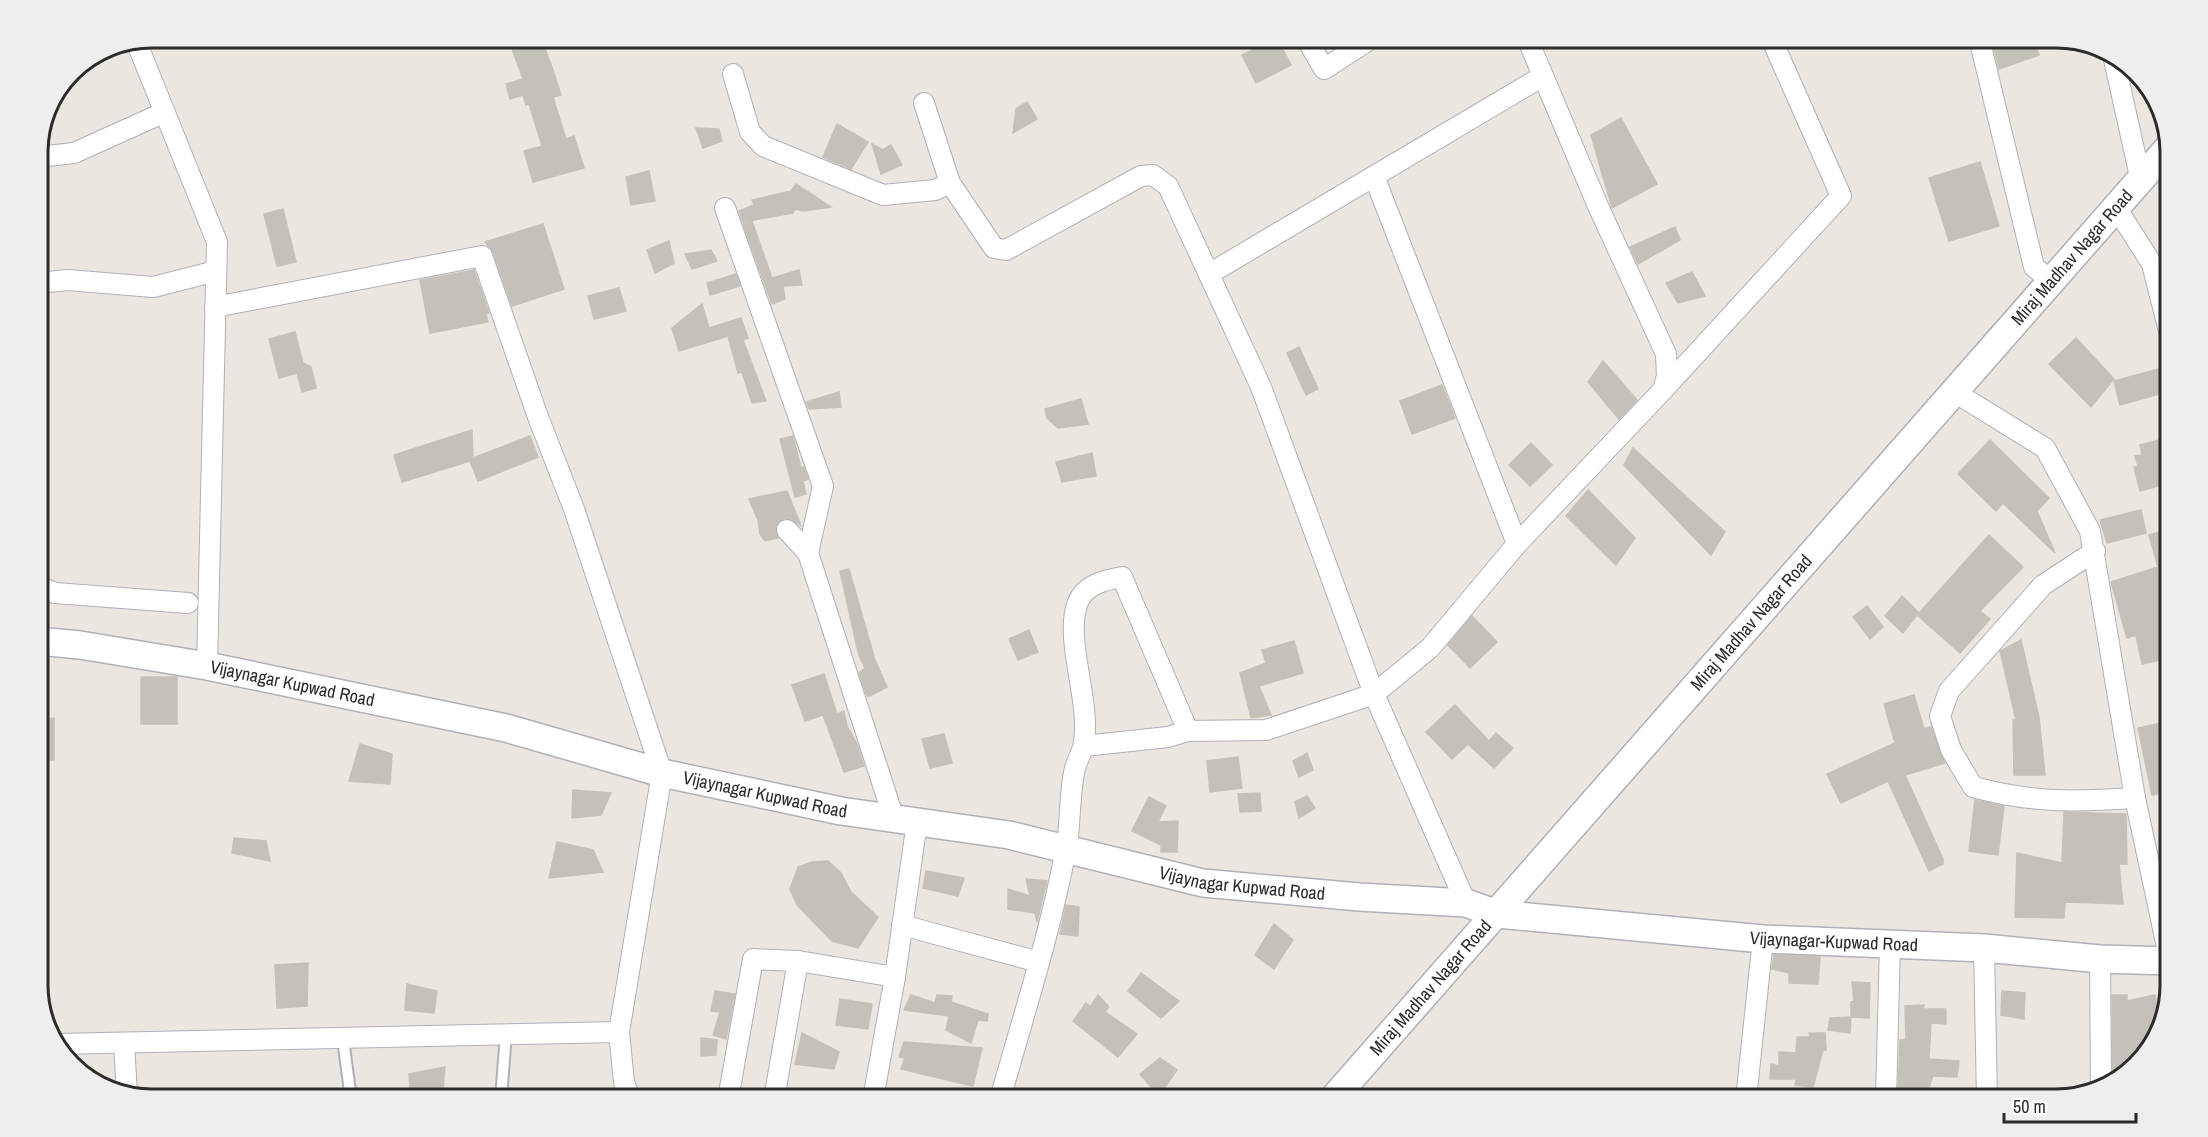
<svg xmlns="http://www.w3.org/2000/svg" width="2208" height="1137" font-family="'Archivo Narrow',sans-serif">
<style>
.building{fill:#c4c0ba;stroke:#c6c2b8;stroke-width:1.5}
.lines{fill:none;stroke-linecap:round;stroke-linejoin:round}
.lane-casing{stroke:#afb0ba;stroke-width:14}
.street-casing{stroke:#afb0ba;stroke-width:22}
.secondary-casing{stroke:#afb0ba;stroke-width:30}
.lane{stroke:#fff;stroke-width:10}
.street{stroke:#fff;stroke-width:20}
.secondary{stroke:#fff;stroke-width:27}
.labels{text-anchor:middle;stroke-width:4.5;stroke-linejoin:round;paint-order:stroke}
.street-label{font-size:18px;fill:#2b2b2b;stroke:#fff}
.rim{fill:none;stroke:#2b2b2b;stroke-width:3}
</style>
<rect width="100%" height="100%" fill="#ebe6df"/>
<g class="building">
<polygon points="534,38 541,38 553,70 561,95 553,97 566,139 574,136 584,168 533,182 524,151 542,146 529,104 526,105 523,95 510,99 506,84 523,79 511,46"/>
<polygon points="1277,38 1291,65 1256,83 1242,55"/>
<polygon points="1998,38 2033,38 2039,55 1999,69 1992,40"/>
<polygon points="1027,102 1037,119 1013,133 1016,109"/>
<polygon points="1621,118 1657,184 1612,208 1591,135"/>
<polygon points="837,124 868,142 851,169 823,157"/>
<polygon points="696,128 719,129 722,141 703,148"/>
<polygon points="872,144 883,150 891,145 902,165 881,174"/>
<polygon points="1980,162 1999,226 1949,241 1929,178"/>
<polygon points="649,171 655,201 631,205 626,177"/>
<polygon points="796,184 831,207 803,211 795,209 793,213 743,222 739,211 754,205 752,200 791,191"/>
<polygon points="283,209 296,262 277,266 264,214"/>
<polygon points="752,221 772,278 799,270 802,285 783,286 785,299 772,304 743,224"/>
<polygon points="543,224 564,289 512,306 493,252 485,242"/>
<polygon points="1675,227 1680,240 1638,264 1630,247"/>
<polygon points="669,241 674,263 655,273 647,250"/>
<polygon points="711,250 717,261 692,269 685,254"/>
<polygon points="474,270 489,313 486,314 488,322 430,333 420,280"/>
<polygon points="1692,272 1705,296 1678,303 1666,283"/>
<polygon points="736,274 740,286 710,295 707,283"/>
<polygon points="619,288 626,311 594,319 588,296"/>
<polygon points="702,304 709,328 741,318 748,338 743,340 766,401 752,403 742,372 738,373 728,336 679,351 672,328"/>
<polygon points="295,332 303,363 311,367 316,388 302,392 297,373 279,378 269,339"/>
<polygon points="2076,338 2114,379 2091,407 2049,364"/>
<polygon points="1299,347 1318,389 1306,395 1287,353"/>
<polygon points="1603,361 1637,400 1619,419 1588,382"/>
<polygon points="2166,367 2170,391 2120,405 2114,381"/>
<polygon points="1442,385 1455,418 1412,434 1400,401"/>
<polygon points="839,392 841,407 809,409 806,402"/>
<polygon points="1081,399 1088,424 1058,428 1047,418 1045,409"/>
<polygon points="472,430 473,458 530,436 538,457 478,481 470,461 402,482 394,455"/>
<polygon points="793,436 801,468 804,467 808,479 803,481 806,494 795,497 780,439"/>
<polygon points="2170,437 2170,483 2140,491 2134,467 2138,466 2135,456 2142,455 2140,445"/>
<polygon points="1990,440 2049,498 2037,511 2055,553 2003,503 1996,511 1958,474"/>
<polygon points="1531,443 1552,465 1530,486 1509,465"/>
<polygon points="1633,448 1725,532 1711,555 1624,465"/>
<polygon points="1092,453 1096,476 1062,482 1056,462"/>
<polygon points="1588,490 1635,538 1616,565 1566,516"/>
<polygon points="787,491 801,526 791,519 784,518 775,527 778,538 765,541 760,534 758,520 749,499"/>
<polygon points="2141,510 2146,533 2107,543 2100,520"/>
<polygon points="2170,529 2170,614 2159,617 2170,658 2142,664 2136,635 2127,638 2111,582 2158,567 2149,535"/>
<polygon points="1989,535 2023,567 1980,611 1990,619 1960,653 1917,615 1903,633 1885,616 1902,596 1919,613"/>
<polygon points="849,569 875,660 887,687 870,696 867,696 859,673 865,668 859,656 840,571"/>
<polygon points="1867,606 1883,627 1870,639 1853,617"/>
<polygon points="1472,616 1497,642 1470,668 1448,645"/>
<polygon points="1029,630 1038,652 1018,660 1009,639"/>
<polygon points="2021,640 2039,717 2045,775 2014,775 2013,720 2016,720 2000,651"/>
<polygon points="1294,641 1303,673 1259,686 1271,715 1251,718 1240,673 1266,663 1262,650"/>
<polygon points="824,674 837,714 844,711 847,726 857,744 864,766 844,772 823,715 805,721 792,685"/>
<rect x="141" y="677" width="36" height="47"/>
<polygon points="1914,695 1924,729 1931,727 1945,763 1905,775 1943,859 1943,864 1929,871 1888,781 1841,803 1827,774 1895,743 1884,704"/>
<polygon points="1455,705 1489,741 1496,733 1513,748 1494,768 1468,744 1452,759 1426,732"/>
<polygon points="54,718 54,760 38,761 38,720"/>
<polygon points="2166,722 2170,743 2170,791 2152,795 2138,728"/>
<polygon points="944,734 952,763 930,768 922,739"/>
<polygon points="360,744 392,754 390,784 349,781"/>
<polygon points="1307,753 1313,770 1299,777 1293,761"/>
<polygon points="1238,757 1242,788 1210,792 1207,761"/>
<polygon points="573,790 611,793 601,815 572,818"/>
<polygon points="1260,793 1261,811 1240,812 1238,794"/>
<polygon points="1307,796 1315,808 1299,818 1295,802"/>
<polygon points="1149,797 1166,806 1158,822 1178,821 1177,852 1161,852 1161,845 1132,831"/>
<polygon points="1975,800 2004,806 1998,855 1969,851"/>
<polygon points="2064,812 2126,814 2127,864 2119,864 2123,904 2065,902 2064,918 2015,917 2017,853 2062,863"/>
<polygon points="234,838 266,841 270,861 232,853"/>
<polygon points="557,842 593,850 603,872 549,878"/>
<polygon points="828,861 841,873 851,892 878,917 858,948 832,941 797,905 790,889 798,867 812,862"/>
<polygon points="926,871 964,878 958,896 923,888"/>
<polygon points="1026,879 1047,881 1037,922 1035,913 1008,909 1008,889 1030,896"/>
<polygon points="1066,905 1079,907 1078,936 1060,934"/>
<polygon points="1274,924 1293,940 1274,969 1255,955"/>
<polygon points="1774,955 1820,957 1818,984 1789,983 1789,973 1772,969"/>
<polygon points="308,963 307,1006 277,1008 275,965"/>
<polygon points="1141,973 1179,1001 1161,1018 1128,991"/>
<polygon points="1852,982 1870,983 1869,1018 1851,1017 1851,1002 1854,1001"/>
<polygon points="407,984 437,991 434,1013 405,1010"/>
<polygon points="715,991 735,994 726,1039 713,1035 720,1012 711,1011"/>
<polygon points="2002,991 2025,993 2024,1019 2001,1015"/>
<polygon points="911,995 935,1003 937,995 952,996 951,1002 988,1014 987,1021 978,1020 971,1043 946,1030 949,1016 904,1010"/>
<polygon points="1098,995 1109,1007 1105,1012 1137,1034 1118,1057 1073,1021 1086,1003 1090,1007"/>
<polygon points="2112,995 2127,995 2127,1001 2155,995 2160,1030 2159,1036 2113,1084"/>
<polygon points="840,999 872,1004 868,1029 836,1025"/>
<polygon points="1924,1005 1923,1009 1946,1009 1946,1024 1931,1023 1929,1059 1959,1061 1957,1077 1933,1076 1926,1095 1898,1094 1900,1040 1906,1040 1905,1006"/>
<polygon points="1851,1017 1850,1033 1828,1030 1830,1018"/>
<polygon points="802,1033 839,1052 834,1069 795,1064"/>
<polygon points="1809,1033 1825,1033 1826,1050 1823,1050 1813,1087 1795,1085 1796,1079 1770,1079 1771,1064 1779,1066 1779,1052 1796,1053 1797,1037 1810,1037"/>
<polygon points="701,1038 717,1040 716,1055 701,1056"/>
<polygon points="904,1042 982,1048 973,1086 901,1069 905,1058 899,1057"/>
<polygon points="1160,1058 1177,1070 1159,1096 1140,1074"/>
<polygon points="445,1067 442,1100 411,1100 409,1074"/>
</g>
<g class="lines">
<defs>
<g id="lane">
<polyline points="343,1039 351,1099"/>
<polyline points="501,1099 506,1033"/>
</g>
<g id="street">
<polyline points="1306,38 1324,69 1372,38"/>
<polyline points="1979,38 2034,267 2053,282"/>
<polyline points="136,41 217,242 207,666"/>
<polyline points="2113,55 2141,181"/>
<polyline points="733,74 750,132 763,146 883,195 935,190 950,183"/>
<polyline points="924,103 950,183 994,248 1006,250 1141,176 1153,175 1168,186 1261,387 1374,694 1466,903"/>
<polyline points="38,157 74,153 165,112"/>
<polyline points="1374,176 1517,544"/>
<polyline points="725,208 823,486 808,553"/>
<polyline points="2117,209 2152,264 2170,335"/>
<polyline points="1209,274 1543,76"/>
<polyline points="38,283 68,280 153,287 216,271"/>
<polyline points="215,307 482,256 538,417 574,509 662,773 619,1032 624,1082 630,1099"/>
<polyline points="1663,390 1841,196 1771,38"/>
<polyline points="1956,393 2045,448 2090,531 2135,798 2170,961"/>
<polyline points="787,530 808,553 894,819"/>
<path d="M 2095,551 L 2043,585 L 1949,691 L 1940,716 L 1951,750 L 1973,787 C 2033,803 2073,802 2135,798"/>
<polyline points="38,586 55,593 188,603"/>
<polyline points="1084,746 1168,737 1188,731 1266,730 1374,694 1430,648 1517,544 1663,390 1667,376 1666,354 1598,206 1527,38"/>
<polyline points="902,925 1039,962"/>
<polyline points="1984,948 1987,1099"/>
<polyline points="2100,959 2101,1087"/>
<polyline points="56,1044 619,1032"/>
<polyline points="124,1044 127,1093"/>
<polyline points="728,1099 753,959 798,961"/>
<polyline points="774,1099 798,961 895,977"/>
<polyline points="873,1099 895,977 917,822"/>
<path d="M 1000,1099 C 1023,1017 1050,934 1066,849 C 1071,823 1069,794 1075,768 C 1077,761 1081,754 1083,747 C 1093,705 1063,639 1078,602 C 1085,585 1104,580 1122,577 L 1188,731"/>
<polyline points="1746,1099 1763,939"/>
<polyline points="1886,1099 1890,944"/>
</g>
<g id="secondary">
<path id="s1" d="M 38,641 L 80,645 L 207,666 L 506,728 L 662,773 L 841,811 L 1009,835 L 1203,883 L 1359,897 L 1466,903 L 1497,914 L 1763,939 L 1984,948 L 2100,959 L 2170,961"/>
<path id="s2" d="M 1333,1099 L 2170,146"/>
</g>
</defs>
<use href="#lane" class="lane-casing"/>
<use href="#street" class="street-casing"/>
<use href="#secondary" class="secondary-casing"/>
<use href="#lane" class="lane"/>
<use href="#street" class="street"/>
<use href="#secondary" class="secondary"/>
</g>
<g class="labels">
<g class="street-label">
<text dy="6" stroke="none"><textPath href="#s2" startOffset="1120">Miraj Madhav Nagar Road</textPath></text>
<text dy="6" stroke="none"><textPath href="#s2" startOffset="634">Miraj Madhav Nagar Road</textPath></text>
<text dy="6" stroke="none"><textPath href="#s1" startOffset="258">Vijaynagar Kupwad Road</textPath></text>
<text dy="6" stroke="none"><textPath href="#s1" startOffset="744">Vijaynagar Kupwad Road</textPath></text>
<text dy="6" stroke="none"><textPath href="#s1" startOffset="1230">Vijaynagar Kupwad Road</textPath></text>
<text dy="6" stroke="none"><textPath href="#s1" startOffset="1826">Vijaynagar-Kupwad Road</textPath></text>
<text dy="6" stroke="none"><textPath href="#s2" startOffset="148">Miraj Madhav Nagar Road</textPath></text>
</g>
</g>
<path d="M0 0H2208V1137H0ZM152 48H2056A104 104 0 0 1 2160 152V985A104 104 0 0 1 2056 1089H152A104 104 0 0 1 48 985V152A104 104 0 0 1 152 48Z" fill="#eee" fill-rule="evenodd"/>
<path class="rim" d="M152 48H2056A104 104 0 0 1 2160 152V985A104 104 0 0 1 2056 1089H152A104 104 0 0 1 48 985V152A104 104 0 0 1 152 48Z"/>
<path d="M2004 1113v9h132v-9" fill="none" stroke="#2b2b2b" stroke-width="3"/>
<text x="2013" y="1113" font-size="18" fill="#2b2b2b" stroke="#ffffff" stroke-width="4.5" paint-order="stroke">50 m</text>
</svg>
